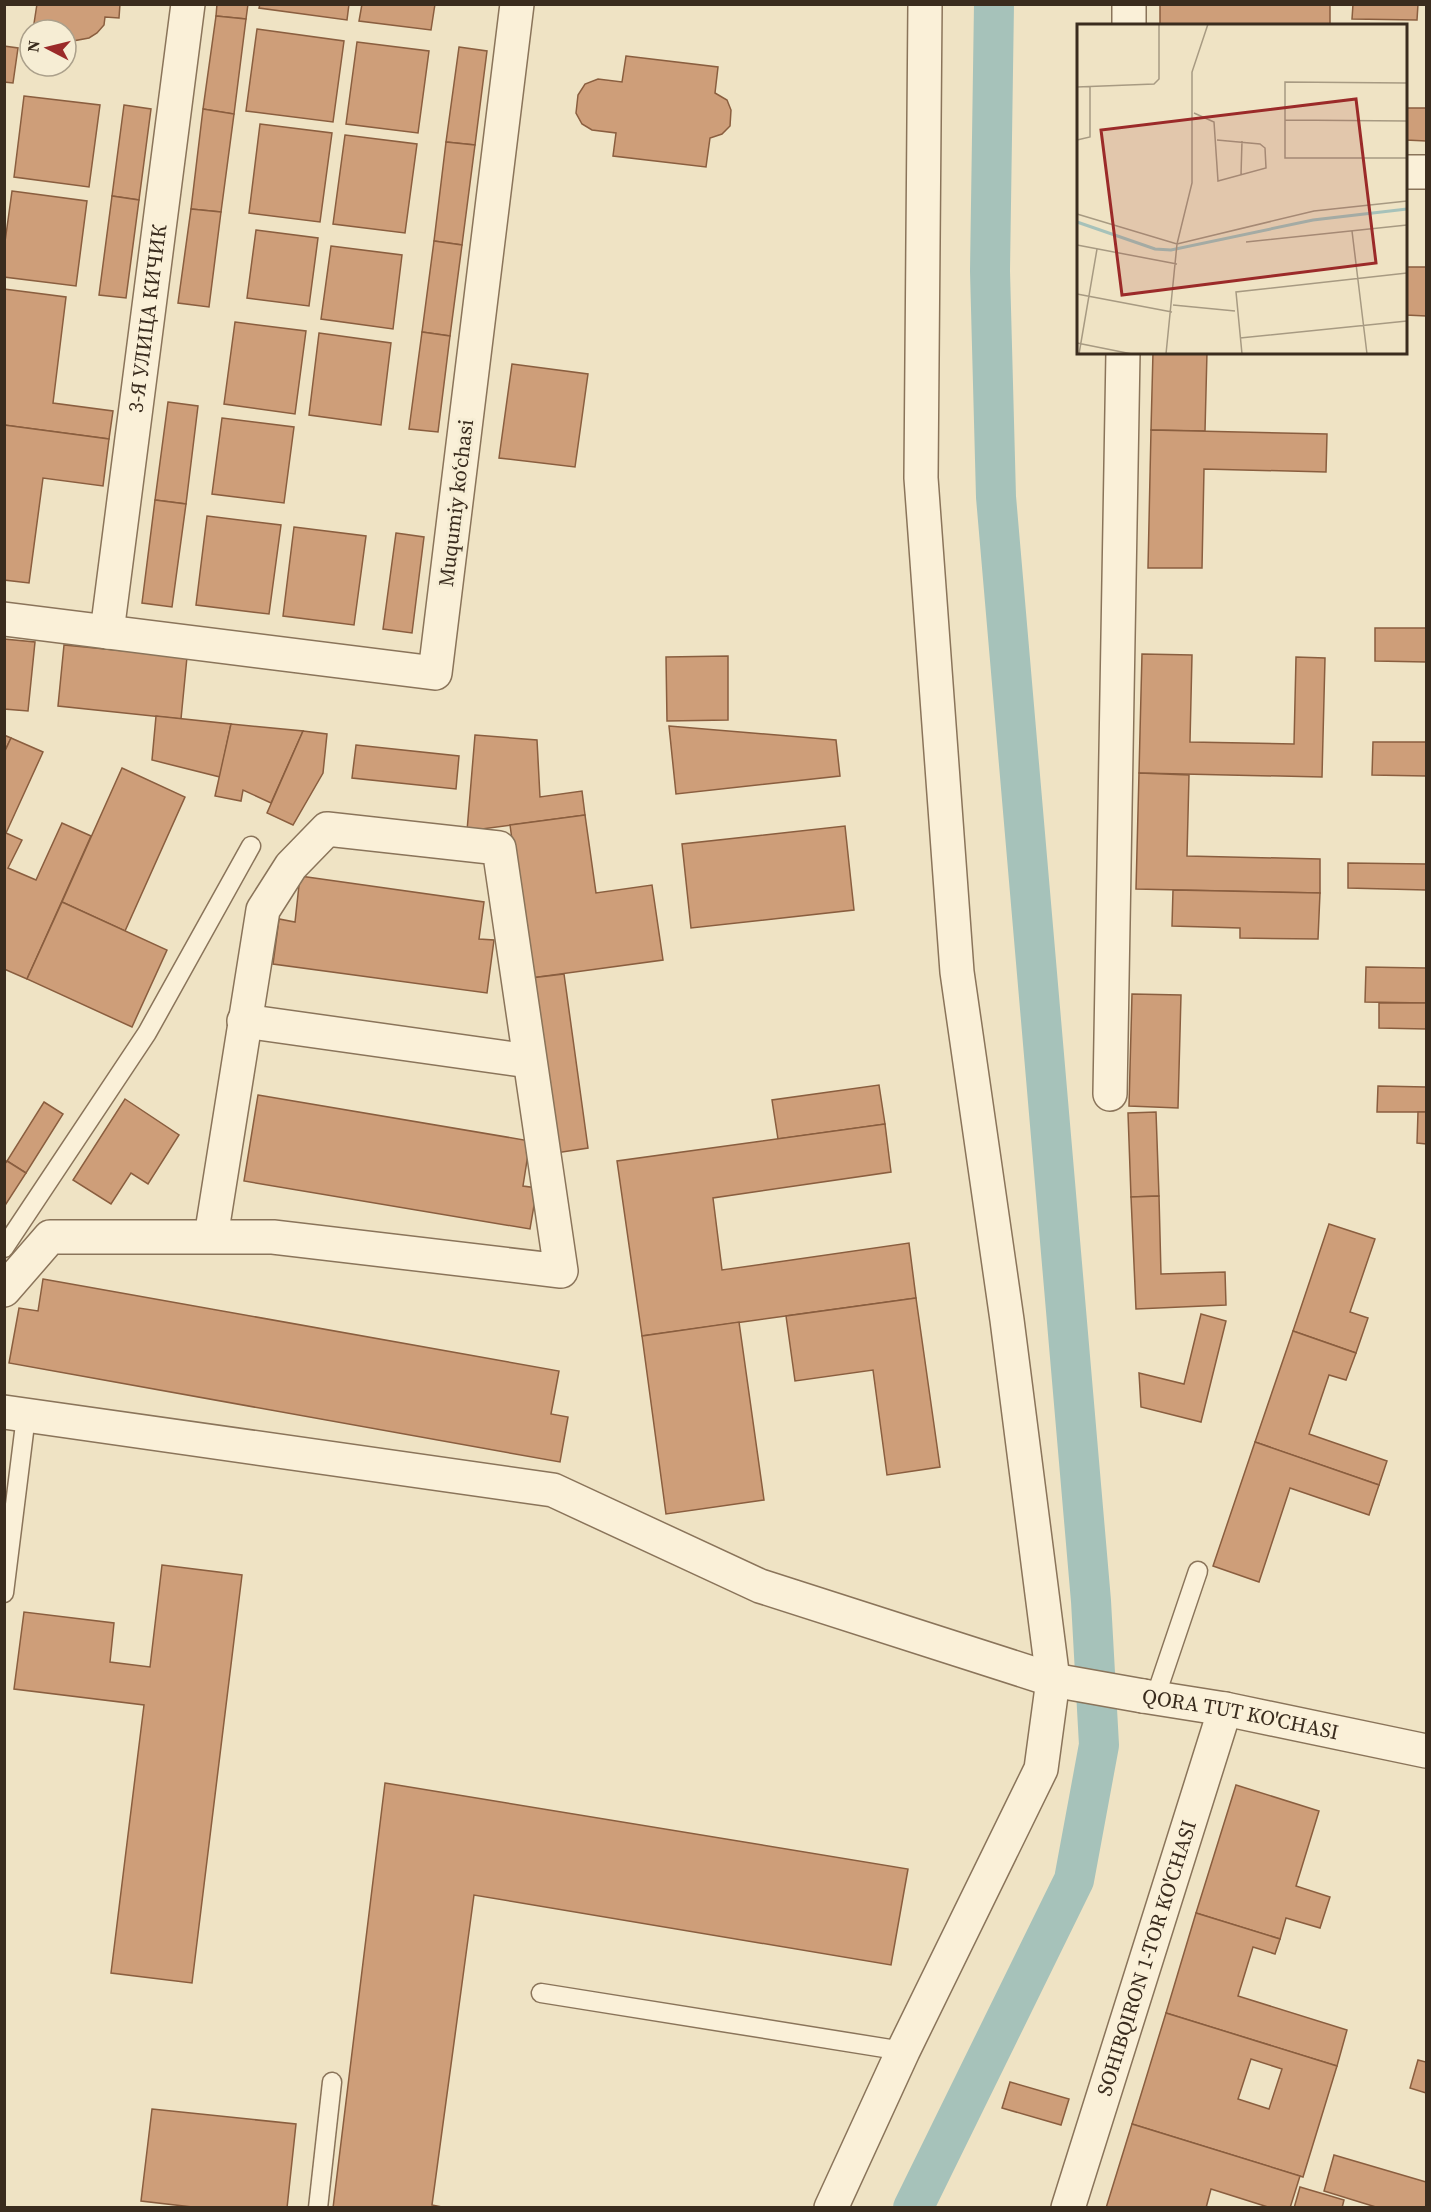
<svg xmlns="http://www.w3.org/2000/svg" width="1431" height="2212" font-family="'Source Serif 4',serif">
<style>
.lines{fill:none;stroke-linecap:round;stroke-linejoin:round}
.canal{stroke:#a6c2ba;stroke-width:40}
.building{fill:#ce9e79;stroke:#8a5e3f;stroke-width:1.5;fill-rule:evenodd}
.service-casing{stroke:#8a745a;stroke-width:21}
.minor-casing{stroke:#8a745a;stroke-width:36}
.tertiary-casing{stroke:#8a745a;stroke-width:36}
.service{stroke:#faf0d8;stroke-width:18}
.minor{stroke:#faf0d8;stroke-width:33}
.tertiary{stroke:#faf0d8;stroke-width:33}
.labels{text-anchor:middle;stroke-width:6;stroke-linejoin:round;paint-order:stroke}
.street-label{font-size:21px;fill:#3a2c1e;stroke:#f6edd4}
.inset-river{fill:none;stroke:#a6c2ba;stroke-width:3}
.inset-road{fill:none;stroke:#a79a82;stroke-width:1.5}
.view{fill:#9b2a29;fill-opacity:0.15;stroke:#9b2a29;stroke-width:3}
.inset-edge{fill:none;stroke:#3a2c1e;stroke-width:3}
</style>
<rect width="100%" height="100%" fill="#efe3c4"/>
<g class="lines">
<polyline class="canal" points="913,2208 1074,1880 1099,1745 1091,1601 996,497 990,271 994,4"/>
</g>
<g class="building">
<polygon points="37,4 120,4 119,18 105,17 104,25 97,33 89,38 73,41 71,50 66,49 66,30 33,30"/>
<polygon points="217,4 248,4 246,19 216,16"/>
<polygon points="260,4 349,4 347,20 259,8"/>
<polygon points="362,4 435,4 431,30 359,21"/>
<polygon points="1160,4 1330,4 1330,26 1160,24"/>
<polygon points="1353,4 1418,4 1417,20 1352,19"/>
<polygon points="216,16 246,19 234,114 203,109"/>
<polygon points="1160,24 1257,26 1160,26"/>
<polygon points="257,29 344,41 333,122 246,111"/>
<polygon points="357,42 429,51 418,133 346,124"/>
<polygon points="4,46 18,48 13,83 4,82"/>
<polygon points="459,47 487,51 475,145 446,142"/>
<polygon points="626,56 718,67 715,93 727,100 731,110 730,126 722,134 710,138 706,167 613,156 616,133 592,130 582,124 576,113 578,95 585,84 598,79 622,82"/>
<polygon points="24,96 100,105 89,187 14,177"/>
<polygon points="124,105 151,109 139,200 112,196"/>
<polygon points="1406,108 1426,108 1426,141 1406,140"/>
<polygon points="203,109 234,114 221,212 191,209"/>
<polygon points="260,124 332,133 320,222 249,213"/>
<polygon points="345,135 417,144 405,233 333,224"/>
<polygon points="446,142 475,145 462,245 434,241"/>
<polygon points="12,191 87,201 76,286 4,277 4,249"/>
<polygon points="112,196 139,200 126,298 99,295"/>
<polygon points="191,209 221,212 209,307 178,303"/>
<polygon points="256,230 318,238 309,306 247,298"/>
<polygon points="434,241 462,245 450,336 422,332"/>
<polygon points="331,246 402,255 393,329 321,319"/>
<polygon points="1406,267 1426,267 1426,316 1406,315"/>
<polygon points="4,289 66,297 53,403 113,411 109,439 4,425"/>
<polygon points="235,322 306,331 295,414 224,404"/>
<polygon points="422,332 450,336 438,432 409,429"/>
<polygon points="319,333 391,343 381,425 309,415"/>
<polygon points="1153,352 1207,352 1205,431 1151,430"/>
<polygon points="512,364 588,374 575,467 499,458"/>
<polygon points="168,402 198,406 186,504 155,500"/>
<polygon points="222,418 294,427 284,503 212,494"/>
<polygon points="4,425 109,439 103,486 43,478 29,583 4,580"/>
<polygon points="1151,430 1327,434 1326,472 1204,469 1202,568 1148,568"/>
<polygon points="155,500 186,504 172,607 142,603"/>
<polygon points="207,516 281,525 269,614 196,605"/>
<polygon points="294,527 366,536 354,625 283,616"/>
<polygon points="396,533 424,537 412,633 383,629"/>
<polygon points="1375,628 1426,628 1426,662 1375,661"/>
<polygon points="4,639 35,642 28,711 4,709"/>
<polygon points="64,645 187,657 181,719 58,706"/>
<polygon points="1142,654 1192,655 1190,742 1294,744 1296,657 1325,658 1322,777 1139,773"/>
<polygon points="728,656 728,720 667,721 666,657"/>
<polygon points="156,716 231,724 220,777 152,760"/>
<polygon points="231,724 303,731 271,803 243,790 241,801 215,796"/>
<polygon points="669,726 836,740 840,776 676,794"/>
<polygon points="303,731 327,734 323,773 293,825 267,813"/>
<polygon points="4,735 11,738 4,753"/>
<polygon points="475,735 537,740 540,797 582,791 585,815 467,831"/>
<polygon points="11,738 43,752 6,833 22,840 8,868 36,880 62,823 91,836 27,979 4,969 4,753"/>
<polygon points="1373,742 1426,742 1426,776 1372,775"/>
<polygon points="356,745 459,756 456,789 352,778"/>
<polygon points="122,768 185,797 125,931 62,902"/>
<polygon points="1139,773 1189,775 1187,856 1320,859 1320,893 1136,889"/>
<polygon points="585,815 596,893 652,885 663,960 531,978 510,825"/>
<polygon points="845,826 854,910 691,928 682,844"/>
<polygon points="1348,863 1426,864 1426,890 1348,888"/>
<polygon points="300,876 484,902 479,939 494,940 487,993 273,964 279,919 295,922"/>
<polygon points="1173,890 1320,893 1318,939 1240,938 1240,928 1172,926"/>
<polygon points="62,902 167,950 132,1027 27,979"/>
<polygon points="1366,967 1426,968 1426,1003 1365,1002"/>
<polygon points="564,974 588,1148 556,1153 531,978"/>
<polygon points="1132,994 1181,995 1178,1108 1129,1106"/>
<polygon points="1379,1003 1426,1003 1426,1029 1379,1028"/>
<polygon points="879,1085 885,1124 778,1139 772,1100"/>
<polygon points="1378,1086 1426,1087 1426,1112 1377,1112"/>
<polygon points="258,1095 530,1141 523,1186 537,1188 530,1229 244,1181"/>
<polygon points="125,1099 179,1135 148,1184 131,1173 111,1204 73,1180"/>
<polygon points="44,1102 63,1114 26,1173 7,1161"/>
<polygon points="1156,1112 1159,1196 1131,1197 1128,1113"/>
<polygon points="1418,1112 1426,1112 1426,1144 1417,1143"/>
<polygon points="885,1124 891,1172 713,1198 722,1270 909,1243 916,1298 642,1336 617,1161"/>
<polygon points="7,1161 26,1173 4,1207 4,1165"/>
<polygon points="1159,1196 1161,1274 1225,1272 1226,1305 1136,1309 1131,1197"/>
<polygon points="1329,1224 1375,1239 1350,1312 1368,1318 1356,1353 1293,1331"/>
<polygon points="43,1279 559,1371 551,1414 568,1417 560,1462 9,1363 19,1308 38,1311"/>
<polygon points="916,1298 940,1467 887,1475 873,1370 795,1381 786,1316"/>
<polygon points="1201,1314 1226,1321 1201,1422 1141,1407 1139,1373 1184,1384"/>
<polygon points="739,1322 764,1500 666,1514 642,1336"/>
<polygon points="1293,1331 1356,1353 1346,1380 1329,1375 1309,1434 1387,1461 1379,1485 1255,1442"/>
<polygon points="1255,1442 1379,1485 1369,1515 1290,1488 1259,1582 1213,1566"/>
<polygon points="162,1565 242,1575 192,1983 111,1973 144,1705 14,1689 24,1612 114,1623 110,1662 150,1667"/>
<polygon points="385,1783 908,1869 891,1965 474,1895 432,2205 447,2208 333,2208"/>
<polygon points="1236,1785 1319,1811 1296,1886 1330,1897 1320,1928 1286,1918 1280,1939 1196,1913"/>
<polygon points="1196,1913 1280,1939 1275,1954 1253,1947 1238,1996 1347,2030 1337,2066 1166,2013"/>
<path d="M 1166,2013 L 1337,2066 L 1303,2177 L 1132,2124 ZM 1251,2059 L 1282,2069 L 1269,2109 L 1238,2099 Z"/>
<polygon points="1418,2060 1426,2062 1426,2093 1410,2088"/>
<polygon points="1010,2082 1069,2099 1061,2125 1002,2108"/>
<polygon points="152,2109 296,2124 287,2208 201,2208 141,2201"/>
<polygon points="1132,2124 1300,2176 1290,2208 1271,2208 1211,2189 1206,2208 1106,2208"/>
<polygon points="1334,2155 1426,2182 1426,2178 1426,2208 1379,2208 1324,2191"/>
<polygon points="1300,2187 1344,2200 1342,2208 1294,2208"/>
</g>
<g class="lines">
<defs>
<g id="service">
<polyline points="4,1248 147,1033 251,846"/>
<polyline points="4,1593 26,1416"/>
<polyline points="1155,1698 1198,1571"/>
<polyline points="541,1993 903,2051"/>
<polyline points="318,2208 332,2082"/>
</g>
<g id="minor">
<polyline points="1129,26 1129,4"/>
<polyline points="1406,172 1426,172"/>
<polyline points="4,619 435,673 517,4"/>
<path id="s1" d="M 107,632 L 188,4"/>
<polyline points="244,1021 529,1061"/>
<polyline points="1110,1094 1123,352"/>
<polyline points="4,1290 50,1237 273,1237 561,1271 499,848 327,829 291,866 263,910 211,1237"/>
<polyline points="4,1412 553,1490 760,1586 1053,1680 1143,1696"/>
<polyline points="831,2208 903,2051 1041,1769 1053,1680 1007,1320 957,972 921,478 925,4"/>
<path id="s2" d="M 1068,2208 L 1225,1709"/>
</g>
<g id="tertiary">
<path id="s3" d="M 1143,1696 L 1225,1709 L 1426,1751"/>
</g>
</defs>
<use href="#service" class="service-casing"/>
<use href="#minor" class="minor-casing"/>
<use href="#tertiary" class="tertiary-casing"/>
<use href="#service" class="service"/>
<use href="#minor" class="minor"/>
<use href="#tertiary" class="tertiary"/>
</g>
<g class="labels">
<g class="street-label">
<text dy="7" stroke="none"><textPath href="#s1" startOffset="316">3-Я УЛИЦА КИЧИК</textPath></text>
<text transform="translate(456 503) rotate(-83)" y="7">Muqumiy koʻchasi</text>
<text dy="7" stroke="none"><textPath href="#s3" startOffset="99">QORA TUT KO'CHASI</textPath></text>
<text dy="7" stroke="none"><textPath href="#s2" startOffset="262">SOHIBQIRON 1-TOR KO'CHASI</textPath></text>
</g>
</g>
<g transform="translate(1077 24)">
<rect width="330" height="330" fill="#efe3c4"/>
<path class="inset-river" d="M 0,198 L 78,225 L 94,226 L 236,196 L 330,185"/>
<path class="inset-road" d="M 330,59 L 208,58 L 208,134 L 330,134M 0,63 L 77,60 L 82,55 L 82,0M 117,89 L 137,98 L 141,157 L 189,144 L 188,124 L 183,120 L 140,116M 208,96 L 330,97M 0,116 L 13,113 L 13,62M 164,151 L 165,117M 0,190 L 100,220 L 237,187 L 330,177M 275,207 L 290,330M 169,218 L 330,201M 0,221 L 100,240M 0,270 L 95,288M 96,281 L 158,287M 163,314 L 330,297M 0,319 L 55,330M 2,330 L 20,225M 89,330 L 100,220 L 115,159 L 115,48 L 131,0M 165,330 L 159,268 L 330,249"/>
<path class="view" d="M 279,75 L 299,239 L 45,271 L 24,106 Z"/>
<rect width="330" height="330" class="inset-edge"/>
</g>
<rect width="1431" height="2212" fill="none" stroke="#3a2c1e" stroke-width="12"/>
<g transform="translate(48 48) rotate(277)"><circle r="28" fill="#f6edd4" stroke="#aba08b" stroke-width="1.5"/>
<path d="M0-4.5L10 22L0 15L-10 22Z" fill="#9b2a29"/>
<text y="-9" font-size="16" font-weight="bold" text-anchor="middle" fill="#3a2c1e">N</text>
</g>
</svg>
